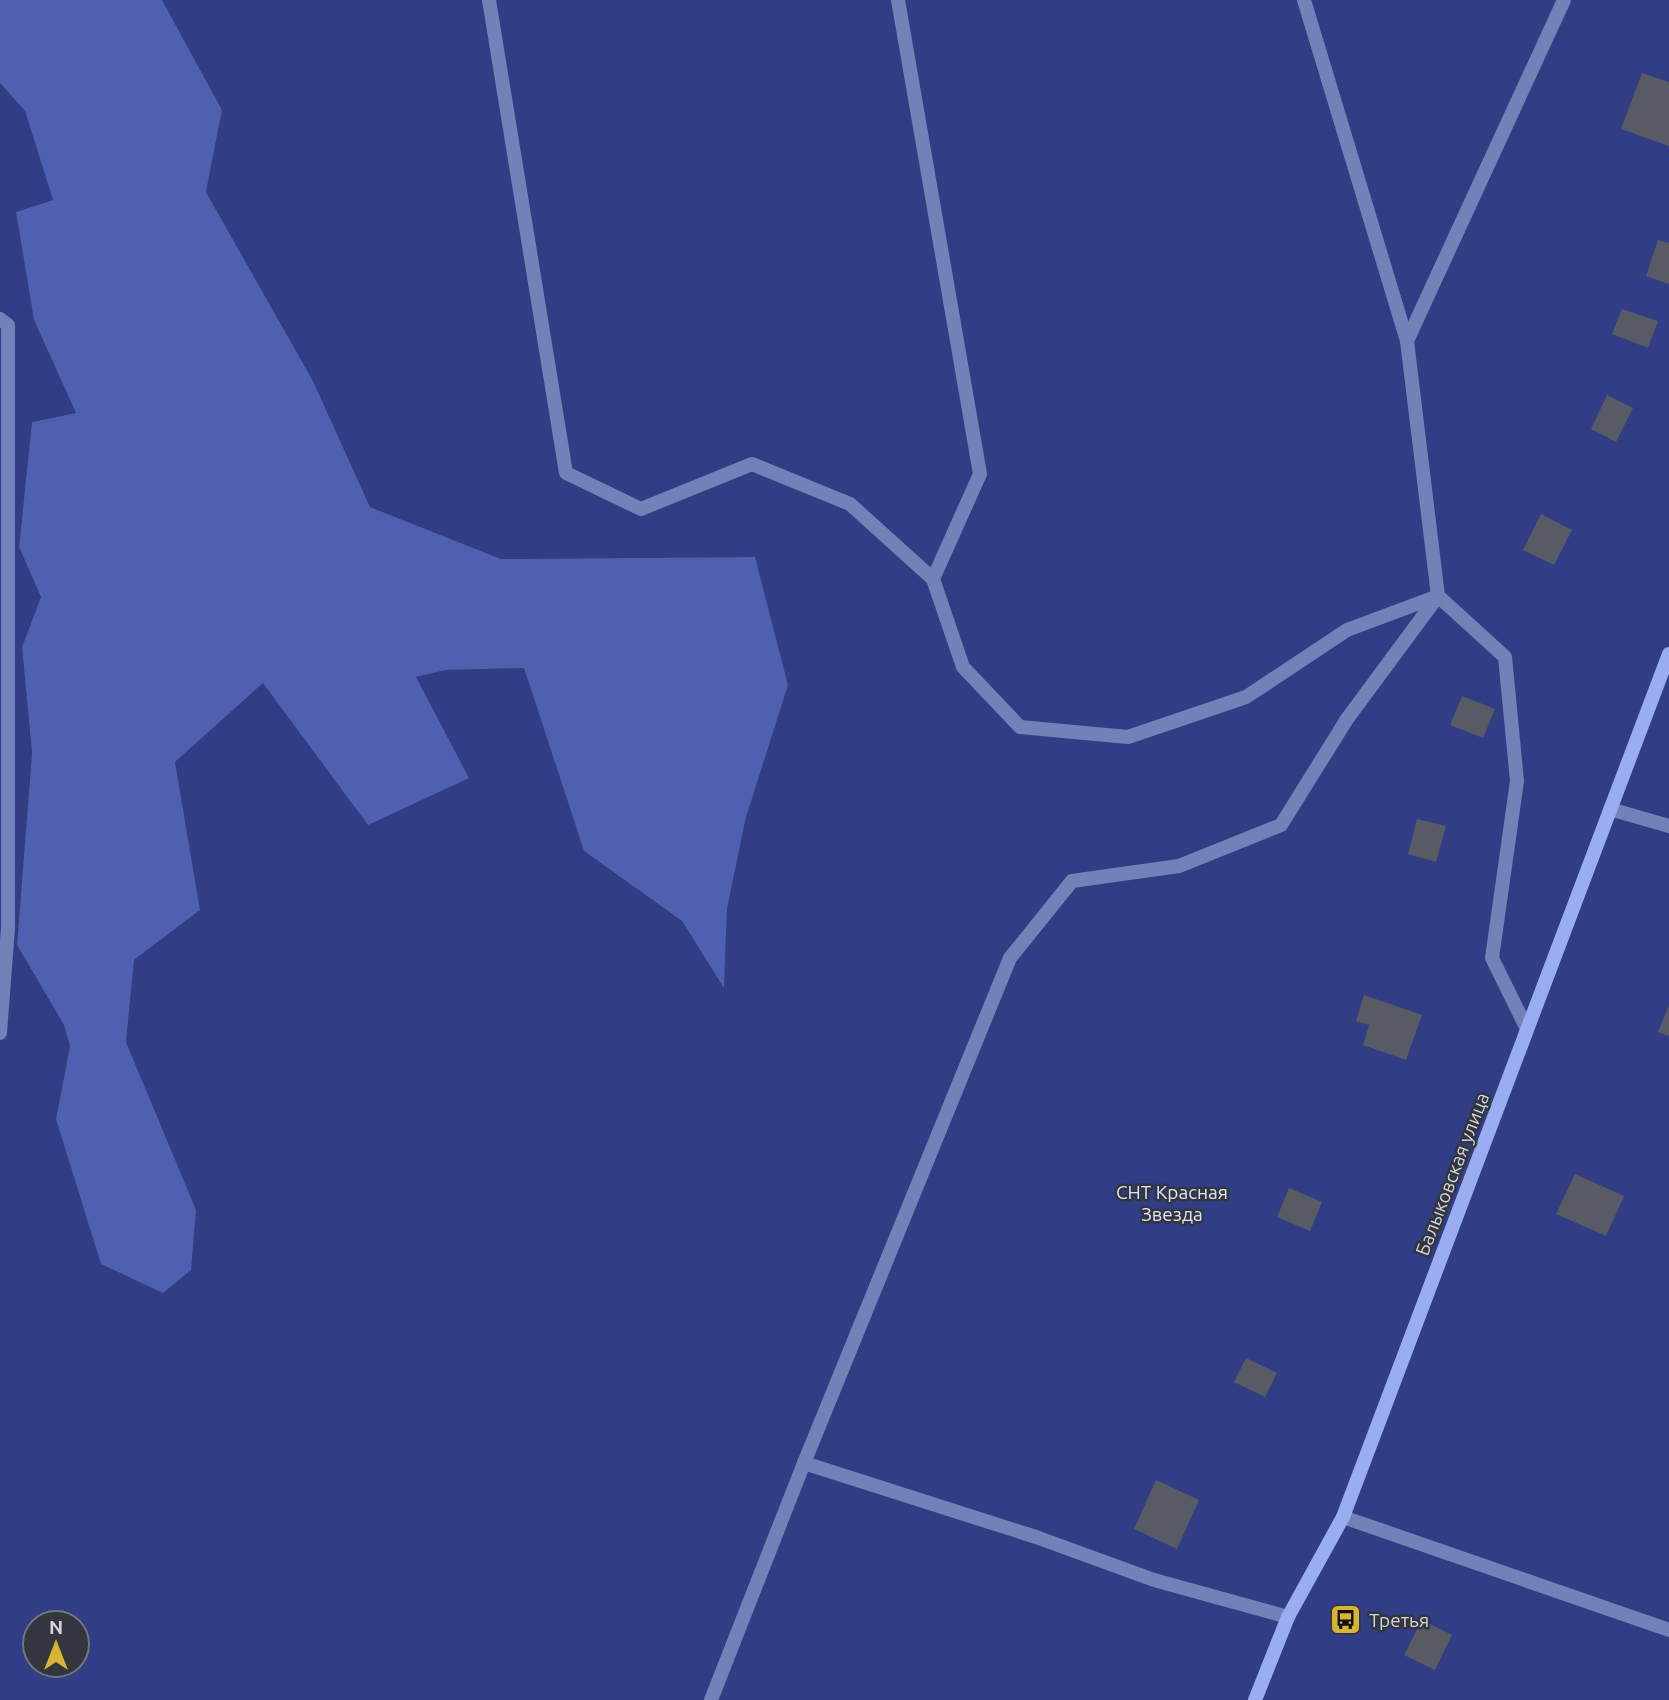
<svg xmlns="http://www.w3.org/2000/svg" width="1669" height="1700" font-family="Ubuntu,sans-serif">
<style>
.green{fill:#313d84;fill-rule:evenodd}
.forest{fill:#4f60b0}
.building{fill:#585b64}
.lines{fill:none;stroke-linecap:round;stroke-linejoin:round}
.lane{stroke:#7281b7;stroke-width:14}
.secondary{stroke:#9aadf1;stroke-width:14}
.labels{text-anchor:middle;stroke-width:5;stroke-linejoin:round;paint-order:stroke}
.street-label{font-size:19px;fill:#d3d5db;stroke:#33363e}
.park-label{font-size:19px;fill:#dde4fa;stroke:#33363e}
.poi-label{font-size:19px;fill:#d3d5db;stroke:#33363e;text-anchor:start}
</style>
<rect width="100%" height="100%" fill="#33363e"/>
<path class="green" d="M 162,0 L 1669,0 L 1669,1700 L 0,1700 L 0,83 L 25,111 L 53,200 L 16,212 L 34,320 L 76,413 L 32,422 L 19,547 L 41,597 L 22,647 L 32,753 L 17,945 L 64,1025 L 70,1046 L 56,1119 L 195,1210 L 126,1042 L 134,960 L 200,910 L 175,762 L 263,683 L 416,677 L 446,670 L 524,668 L 584,851 L 682,921 L 724,987 L 727,909 L 746,817 L 754,557 L 501,559 L 370,507 L 313,381 L 206,192 L 222,110 ZM 35,1623 L 77,1623 L 77,1665 L 35,1665 Z"/>
<polygon class="forest" points="0,0 162,0 222,110 206,192 313,381 370,507 501,559 755,557 788,685 746,817 727,909 724,988 682,921 584,851 524,668 446,670 416,677 469,778 368,825 263,683 175,762 200,910 134,960 126,1042 196,1210 191,1270 163,1293 101,1264 56,1119 70,1046 64,1025 17,945 32,753 22,647 41,597 19,547 32,422 76,413 34,320 16,212 53,200 25,111 0,83"/>
<g class="building">
<polygon points="1642,73 1669,82 1669,146 1621,129"/>
<polygon points="1658,240 1669,243 1669,284 1646,276"/>
<polygon points="1622,309 1658,321 1648,348 1612,334"/>
<polygon points="1607,395 1633,408 1616,442 1591,429"/>
<polygon points="1541,514 1572,530 1554,565 1523,550"/>
<polygon points="1462,696 1495,709 1483,738 1450,725"/>
<polygon points="1417,819 1446,826 1436,862 1408,854"/>
<polygon points="1364,995 1422,1015 1406,1060 1363,1045 1369,1025 1356,1021"/>
<polygon points="1669,1005 1669,1036 1658,1032"/>
<polygon points="1575,1174 1624,1196 1606,1236 1556,1214"/>
<polygon points="1289,1188 1322,1202 1310,1231 1277,1217"/>
<polygon points="1246,1358 1277,1373 1265,1397 1234,1382"/>
<polygon points="1156,1480 1199,1500 1177,1549 1134,1529"/>
<polygon points="1422,1620 1452,1635 1435,1670 1404,1655"/>
</g>
<g class="lines">
<g class="lane">
<polyline points="489,0 566,473 641,509 752,464 850,504 933,579 963,667 1020,727 1128,737 1246,697 1347,630 1438,596 1505,657 1517,781 1492,958 1527,1029"/>
<polyline points="898,0 980,474 933,579"/>
<polyline points="0,319 8,325 8,928 0,1033"/>
<polyline points="1407,341 1564,0"/>
<polyline points="1610,809 1669,826"/>
<polyline points="804,1463 1036,1537 1154,1580 1288,1617"/>
<polyline points="1343,1517 1669,1630"/>
<polyline points="711,1700 804,1463 1010,958 1072,881 1179,866 1281,825 1347,719 1438,596 1407,341 1304,0"/>
</g>
<polyline class="secondary" points="1255,1700 1288,1617 1343,1517 1669,654"/>
</g>
<defs>
<symbol id="bus-square" viewBox="-11 -11 22 22"><rect x="-9" y="-9" width="18" height="18" rx="4" fill="#d8b434" stroke="#33363e"/><path d="M-5-6H5V4H4V6H2V4H-2V6H-4V4H-5ZM-3.5-4V0h7V-4ZM-3.5 1.2v1.5H-2V1.2ZM2 1.2v1.5H3.5V1.2Z" fill="#111"/></symbol>
</defs>
<g fill-rule="evenodd">
<use href="#bus-square" x="1328" y="1602" width="35" height="35"/>
</g>
<g class="labels">
<g class="street-label">
<text transform="translate(1452 1174) rotate(-69)" y="7">Балыковская улица</text>
</g>
<g class="park-label">
<text x="1172" y="1199">СНТ Красная<tspan x="1172" dy="22">Звезда</tspan></text>
</g>
<g class="poi-label">
<text x="1369" y="1627">Третья</text>
</g>
</g>
<g transform="translate(56 1644)"><circle r="33" fill="#33363e" stroke="#73767d" stroke-width="2"/>
<path d="M0-5L12 26L0 18L-12 26Z" fill="#d8b434"/>
<text y="-10" font-size="19" font-weight="bold" text-anchor="middle" fill="#d3d5db">N</text>
</g>
</svg>
